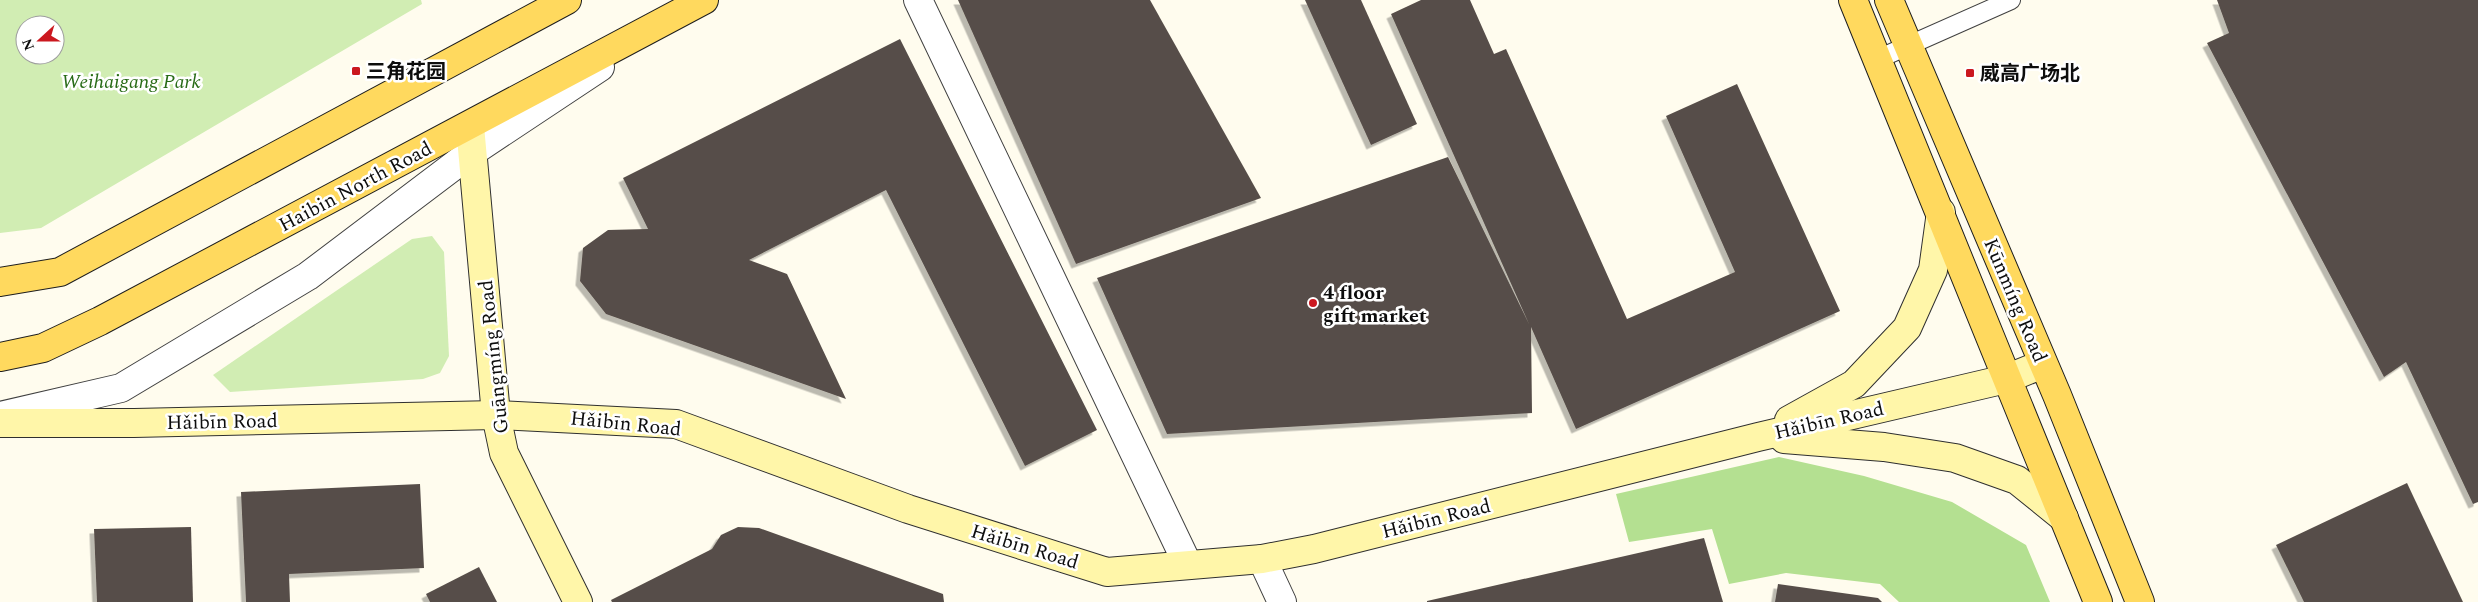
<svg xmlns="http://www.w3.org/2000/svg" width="2478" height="602" font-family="Spectral,'Noto Sans SC',serif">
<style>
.green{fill:#d1edb3;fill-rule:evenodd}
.forest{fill:#b4e091}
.building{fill:#574e49;filter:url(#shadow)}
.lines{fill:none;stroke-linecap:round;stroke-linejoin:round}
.lane-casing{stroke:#404040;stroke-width:20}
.street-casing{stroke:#404040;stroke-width:30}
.secondary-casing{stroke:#2f2f2f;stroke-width:30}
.primary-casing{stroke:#1e1e1e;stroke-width:30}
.lane{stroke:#fff;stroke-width:18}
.street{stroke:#fff;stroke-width:28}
.secondary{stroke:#fff6a9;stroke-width:28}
.primary{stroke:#ffd95e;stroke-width:28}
.poi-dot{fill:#cb181f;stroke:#fff;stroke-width:2}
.labels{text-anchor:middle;stroke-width:5;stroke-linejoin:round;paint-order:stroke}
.poi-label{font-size:20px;font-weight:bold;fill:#0d0d0d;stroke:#fff;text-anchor:start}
.park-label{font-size:20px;font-style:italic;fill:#286b17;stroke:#fff}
.street-label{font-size:20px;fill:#0d0d0d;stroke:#fff}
</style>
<defs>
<filter id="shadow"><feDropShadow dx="-4.5" dy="4.5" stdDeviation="0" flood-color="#0004"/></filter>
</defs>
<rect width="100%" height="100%" fill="#fffcee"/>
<g class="green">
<path d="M 0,0 L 421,0 L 422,4 L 41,228 L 0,233 ZM 25,25 L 55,25 L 55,55 L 25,55 Z"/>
<polygon points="432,236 444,252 449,356 440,373 423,379 230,392 213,375 412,239"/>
</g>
<polygon class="forest" points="1779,457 1864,476 1952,502 2026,545 2050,602 1899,602 1880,584 1786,573 1729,584 1712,529 1629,542 1616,494"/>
<g class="building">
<polygon points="958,0 1150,0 1261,198 1076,264"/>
<polygon points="1305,0 1361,0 1417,124 1371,145"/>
<polygon points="1421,0 1470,0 1494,54 1506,49 1627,319 1735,272 1666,116 1737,84 1840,311 1576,429 1531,327 1532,413 1167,434 1097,278 1448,157 1529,324 1391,14"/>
<polygon points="2217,0 2478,0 2478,502 2473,504 2406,362 2384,377 2207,43 2229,33"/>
<polygon points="900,39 1097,430 1025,466 886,190 749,260 787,274 846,399 606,314 580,281 583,248 608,230 648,229 623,178"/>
<polygon points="2407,483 2463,602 2304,602 2276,545"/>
<polygon points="420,484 424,568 289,574 290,602 246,602 241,492"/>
<polygon points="191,527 193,602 97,602 94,529"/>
<polygon points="738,527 759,528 943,594 944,602 612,602 611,600 712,549 721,535"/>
<polygon points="1704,538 1723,602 1427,602 1427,601"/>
<polygon points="479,567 497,602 430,602 426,594"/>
<polygon points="1778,584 1878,598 1882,602 1775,602"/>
</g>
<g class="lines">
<defs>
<polyline id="lane" points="1878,59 2011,0"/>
<g id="street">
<polyline points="918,0 1188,565"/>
<polyline points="0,416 121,388 308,276 472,152 600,67"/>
<polyline points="1262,559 1282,602"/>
</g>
<g id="secondary">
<polyline points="470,126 496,415 504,453 578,602"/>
<polyline points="1789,420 1854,384 1907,328 1933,270 1941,212"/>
<polyline points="0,423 134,423 496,415 676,424 908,509 1107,572 1262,559 1314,549 1758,437 2006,379 2043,364"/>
<polyline points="1784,439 1884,447 1955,458 2017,480 2064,518"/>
</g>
<g id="primary">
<polyline points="1853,0 2098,602"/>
<polyline points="1889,0 2057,395 2140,602"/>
<polyline points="0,282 60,272 567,0"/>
<polyline points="0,357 43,348 100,321 704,0"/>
</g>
</defs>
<use href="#lane" class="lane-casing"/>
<use href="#street" class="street-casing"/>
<use href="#secondary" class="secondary-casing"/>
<use href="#primary" class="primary-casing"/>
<use href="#lane" class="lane"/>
<use href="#street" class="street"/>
<use href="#secondary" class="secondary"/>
<use href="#primary" class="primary"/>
</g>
<g class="poi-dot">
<rect x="351" y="66" width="10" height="10" rx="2.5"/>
<rect x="1965" y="68" width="10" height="10" rx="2.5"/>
<circle cx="1313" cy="303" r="5"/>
</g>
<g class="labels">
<g class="poi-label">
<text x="366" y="78">三角花园</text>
<text x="1980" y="80">威高广场北</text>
<text x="1323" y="299">4 floor<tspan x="1323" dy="23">gift market</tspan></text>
</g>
<g class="park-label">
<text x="131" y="88">Weihaigang Park</text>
</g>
<g class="street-label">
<text transform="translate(355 186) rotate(-28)" y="7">Haibin North Road</text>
<text transform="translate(2016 300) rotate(67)" y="7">Kūnmíng Road</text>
<text transform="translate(493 357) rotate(-96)" y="7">Guāngmíng Road</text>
<text transform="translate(1829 420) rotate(-13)" y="7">Hǎibīn Road</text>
<text transform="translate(222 421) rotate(-1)" y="7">Hǎibīn Road</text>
<text transform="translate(626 423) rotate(6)" y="7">Hǎibīn Road</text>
<text transform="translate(1436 518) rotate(-14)" y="7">Hǎibīn Road</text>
<text transform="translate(1025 546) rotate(17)" y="7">Hǎibīn Road</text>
</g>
</g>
<g transform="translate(40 40) rotate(249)"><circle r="24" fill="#ffffff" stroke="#9e9e9e"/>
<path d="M0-4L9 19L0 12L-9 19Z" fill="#cb181f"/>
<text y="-8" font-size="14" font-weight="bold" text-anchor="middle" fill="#0d0d0d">N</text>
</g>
</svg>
